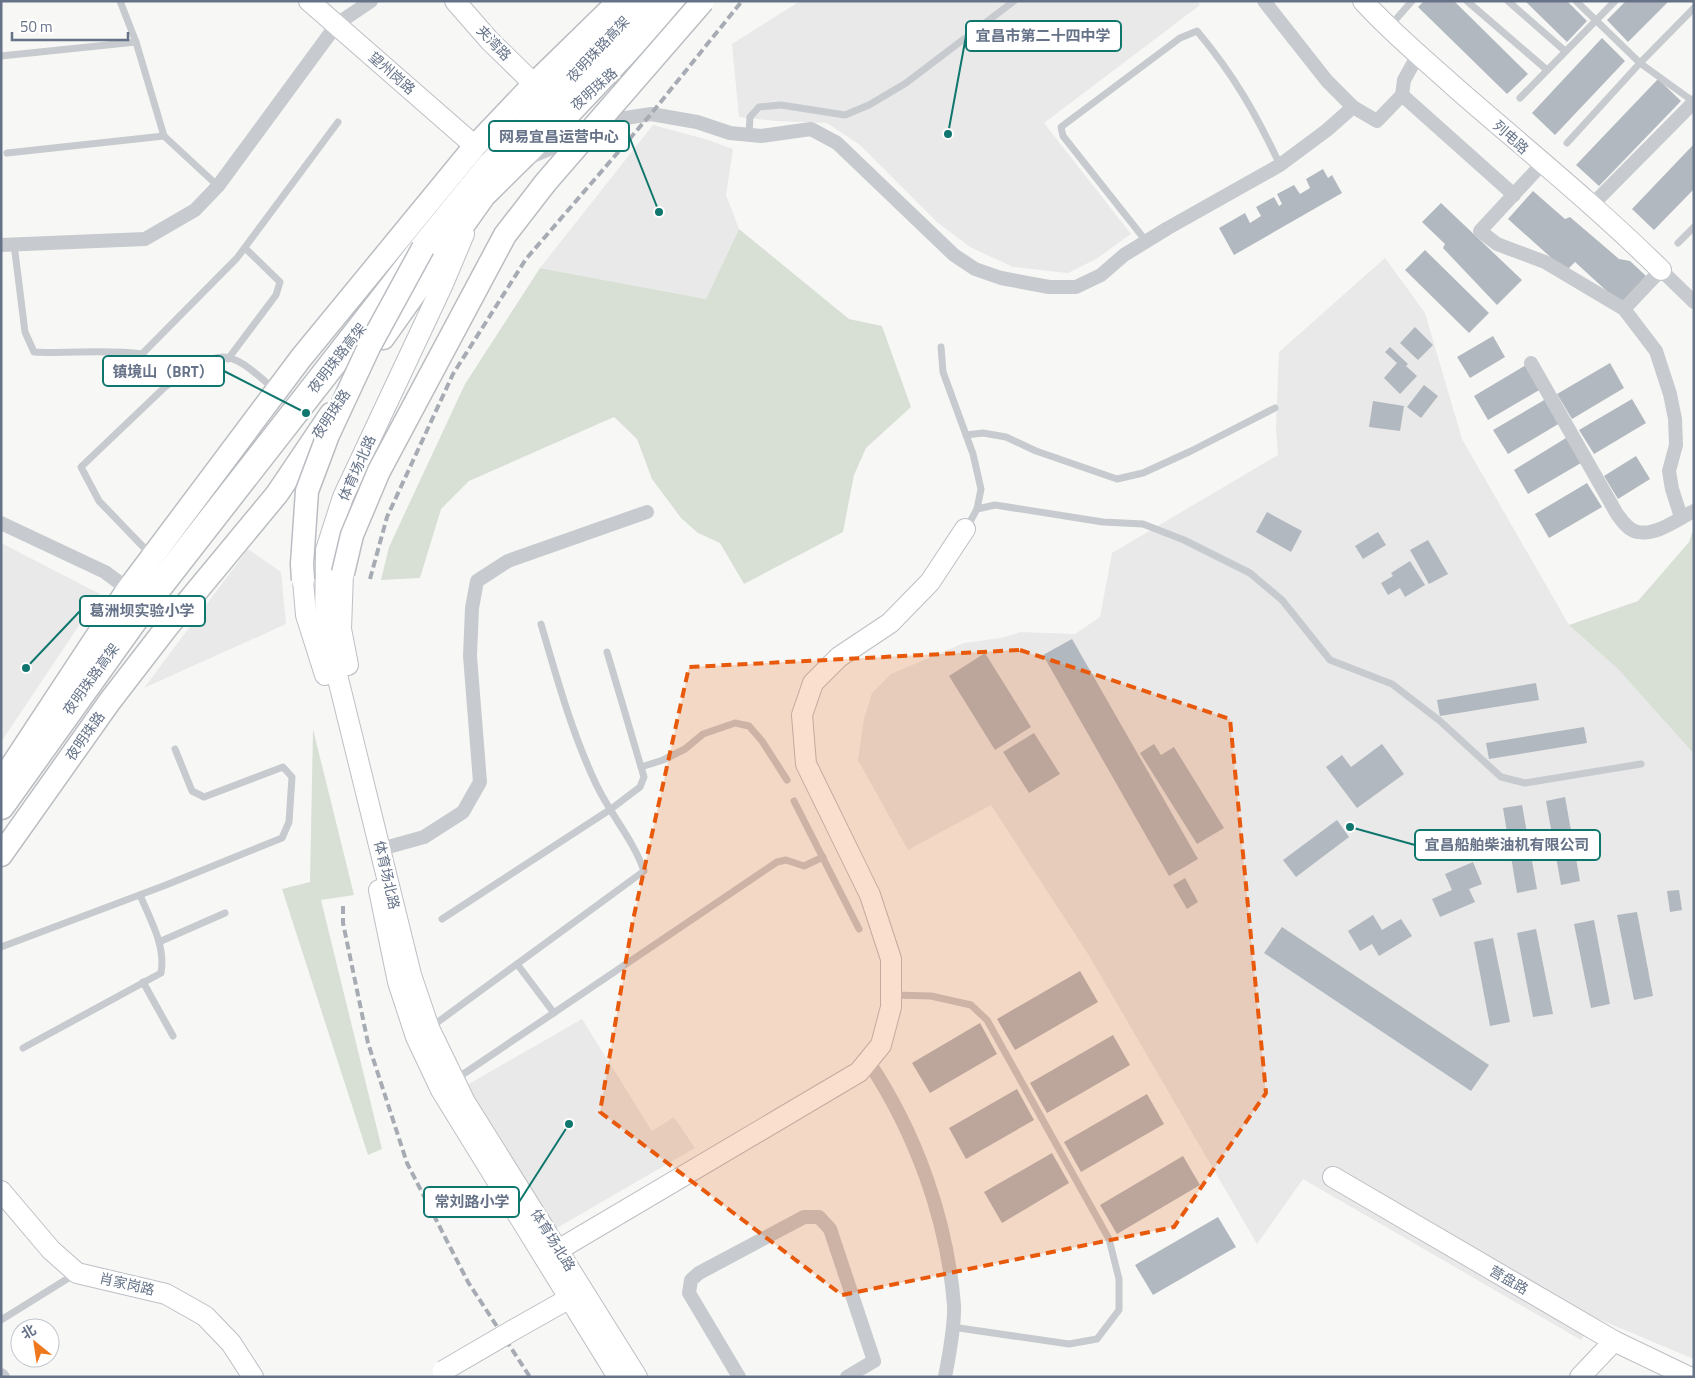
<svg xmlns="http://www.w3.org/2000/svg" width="1695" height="1378" font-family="'Titillium Web','Noto Sans SC',sans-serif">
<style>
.built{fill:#e8e9e8}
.green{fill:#d8e0d6}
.building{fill:#b2b8bf}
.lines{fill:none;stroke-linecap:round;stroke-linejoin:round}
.secondary-casing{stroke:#bcbfc5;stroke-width:22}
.primary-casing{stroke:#babdc2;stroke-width:25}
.highway-casing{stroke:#b9bcc0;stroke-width:29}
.lane{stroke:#c7cace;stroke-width:7}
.street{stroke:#c7cace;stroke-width:14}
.secondary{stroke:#fff;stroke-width:20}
.primary{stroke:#fff;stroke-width:22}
.highway{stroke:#fff;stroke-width:26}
.rail{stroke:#a7abb3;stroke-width:4;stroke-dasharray:8 4;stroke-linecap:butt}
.secondary-bridge-casing{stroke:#bcbfc5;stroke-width:22;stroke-linecap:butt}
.primary-bridge-casing{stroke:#babdc2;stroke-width:25;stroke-linecap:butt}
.secondary-bridge{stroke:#fff;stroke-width:20}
.primary-bridge{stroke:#fff;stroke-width:22}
.marked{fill:#e8590c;fill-opacity:0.2;stroke:#e8590c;stroke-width:4;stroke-dasharray:10 6;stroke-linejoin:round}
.labels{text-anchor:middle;stroke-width:5;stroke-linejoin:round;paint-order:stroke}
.street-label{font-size:14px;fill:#657288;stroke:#fff}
.leader{fill:none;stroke:#0f766e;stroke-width:2}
.callout-dot{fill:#0f766e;stroke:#fff;stroke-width:2}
.callout{fill:#fff;stroke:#0f766e;stroke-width:2}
.callout-label{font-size:15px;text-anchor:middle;font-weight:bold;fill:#657288}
</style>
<rect width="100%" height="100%" fill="#f7f8f5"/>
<g class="built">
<polygon points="800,1 1197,1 1200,5 1044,123 1131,234 1096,259 1068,273 1013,267 970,247 937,222 860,145 827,123 776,121 739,117 732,44"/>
<polygon points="653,125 705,139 733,149 726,195 739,229 706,299 540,268"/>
<polygon points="1385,258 1425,313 1462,439 1569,625 1618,669 1694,754 1694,1359 1596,1318 1581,1340 1303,1179 1257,1244 1088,954 991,805 908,850 858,760 864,719 872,693 891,674 964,643 1001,638 1021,632 1075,634 1100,617 1112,553 1278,455 1276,427 1279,352"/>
<polygon points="1,543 100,594 1,742"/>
<polygon points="248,549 281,572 286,624 144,688"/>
<polygon points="582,1019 652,1131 674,1117 695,1148 555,1229 467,1085"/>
</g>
<g class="green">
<polygon points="739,229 849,319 882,326 911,407 866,448 854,475 843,532 744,584 720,543 698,533 681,518 652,479 637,439 614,417 469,481 441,509 420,578 381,580 389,547 465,384 540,268 706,299"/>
<polygon points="1694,527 1694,754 1618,669 1569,625 1638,601 1689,542"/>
<polygon points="313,729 354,895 321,900 382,1149 368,1155 282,889 310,882"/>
</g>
<g class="building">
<polygon points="1424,1 1454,1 1528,74 1507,94 1418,7"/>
<polygon points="1525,1 1567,1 1587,21 1567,42"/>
<polygon points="1626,1 1666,1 1668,2 1628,42 1607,20"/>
<polygon points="1602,38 1625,61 1555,135 1532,113"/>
<polygon points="1658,79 1681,101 1599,186 1576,165"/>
<polygon points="1694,144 1694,189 1654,230 1632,209"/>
<polygon points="1323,169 1328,178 1332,175 1342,193 1234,255 1219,228 1245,213 1250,223 1261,216 1256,207 1274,197 1279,206 1282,204 1277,194 1294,185 1300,194 1310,188 1306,179"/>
<polygon points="1533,191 1565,219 1570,217 1619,259 1630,261 1646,276 1621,304 1575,262 1566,271 1508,219"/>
<polygon points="1441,203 1522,280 1497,305 1443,248 1445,244 1422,222"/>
<polygon points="1425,250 1489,313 1469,333 1405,270"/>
<polygon points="1415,327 1433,345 1418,360 1400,343"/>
<polygon points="1493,336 1505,357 1470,378 1457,357"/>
<polygon points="1390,347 1408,364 1406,366 1417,376 1400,394 1384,378 1397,363 1385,352"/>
<polygon points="1610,363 1624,388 1572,419 1557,394"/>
<polygon points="1526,365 1541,389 1488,420 1474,396"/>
<polygon points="1424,385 1438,396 1421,418 1407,407"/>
<polygon points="1546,399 1560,423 1508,454 1493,430"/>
<polygon points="1632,399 1646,423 1594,454 1579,430"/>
<polygon points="1373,401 1404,406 1400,431 1369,427"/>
<polygon points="1566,438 1581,463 1528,494 1514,470"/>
<polygon points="1636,456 1650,479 1618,499 1604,476"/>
<polygon points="1587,483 1602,507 1549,538 1535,514"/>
<polygon points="1267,512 1302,531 1291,552 1256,532"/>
<polygon points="1378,532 1386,545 1363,559 1355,546"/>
<polygon points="1428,540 1448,574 1429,584 1410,550"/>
<polygon points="1410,561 1425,585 1405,597 1400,588 1388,595 1381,583 1393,576 1391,573"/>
<polygon points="1072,639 1198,859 1169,876 1043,655"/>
<polygon points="985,653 1031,727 995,750 949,676"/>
<polygon points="1536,683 1539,700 1440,716 1437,700"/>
<polygon points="1584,727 1587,743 1489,759 1486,743"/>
<polygon points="1034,733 1060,774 1029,793 1003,752"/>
<polygon points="1154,744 1161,755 1174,747 1224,828 1197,844 1140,753"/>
<polygon points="1382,744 1404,774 1357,808 1326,767 1342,755 1351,767"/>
<polygon points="1565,797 1580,881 1561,885 1546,801"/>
<polygon points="1522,805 1537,889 1517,893 1503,808"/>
<polygon points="1337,820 1349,837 1296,877 1283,860"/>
<polygon points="1473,862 1482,884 1469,889 1475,902 1440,917 1432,899 1452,890 1445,874"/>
<polygon points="1185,878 1198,902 1187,909 1173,885"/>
<polygon points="1679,890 1682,910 1670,912 1667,891"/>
<polygon points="1637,912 1653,996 1634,1000 1617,915"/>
<polygon points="1373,915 1382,930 1401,919 1412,936 1379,956 1372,944 1360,951 1348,931"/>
<polygon points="1594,920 1610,1004 1591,1008 1574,924"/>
<polygon points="1282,927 1489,1065 1471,1091 1264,953"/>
<polygon points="1536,929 1553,1014 1533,1017 1517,933"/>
<polygon points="1493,938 1510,1022 1490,1026 1474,942"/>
<polygon points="1080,971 1098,1002 1015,1050 997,1019"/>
<polygon points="980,1023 997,1054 930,1093 912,1063"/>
<polygon points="1113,1035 1130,1065 1047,1113 1030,1083"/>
<polygon points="1017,1089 1034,1120 966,1159 949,1128"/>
<polygon points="1147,1094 1164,1124 1081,1172 1064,1142"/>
<polygon points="1052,1153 1069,1183 1002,1223 984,1192"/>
<polygon points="1183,1156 1200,1185 1117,1234 1100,1205"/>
<polygon points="1218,1217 1236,1247 1153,1295 1135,1265"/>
</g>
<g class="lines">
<defs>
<g id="secondary">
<polyline points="309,1 475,146"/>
<polyline points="455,1 489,40 534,84"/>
<path d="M 1363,1 C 1392,33 1425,60 1457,89 C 1526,149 1596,206 1661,270"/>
<polyline points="464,234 443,284 343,497 326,550 325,626 411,975 429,1028 465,1102 637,1377"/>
<polyline points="343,573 341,629 348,665"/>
<polyline points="303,580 306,615 325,675"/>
<polyline points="379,890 398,982 416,1037 441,1090 618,1377"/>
<polyline points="1333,1177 1614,1341 1689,1377"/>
<polyline points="1,1191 51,1250 77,1273 166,1294 205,1316 231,1343 253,1377"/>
<polyline points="558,1250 859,1072 881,1045 891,1007 891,959 870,895 806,764 802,715 813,683 839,657 890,623 930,582 965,529"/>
<polyline points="515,1329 570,1298"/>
<polyline points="1580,1377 1614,1341"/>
</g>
<g id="primary">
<polyline points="383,338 484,196 581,100"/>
<polyline points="1,782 128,589 301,358 475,146 534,84 619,1"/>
<polyline points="1,855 110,701 167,627 277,494 331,414"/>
</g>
<g id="highway">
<polyline points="568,112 673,1"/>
<polyline points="1,806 147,602 423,248 489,167 642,1"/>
</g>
</defs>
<use href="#secondary" class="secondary-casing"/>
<use href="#primary" class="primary-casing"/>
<use href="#highway" class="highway-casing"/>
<g class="lane">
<polyline points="120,1 136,42 164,136 218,186"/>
<polyline points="1467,1 1547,70"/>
<polyline points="1508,1 1565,51"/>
<polyline points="1576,1 1640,63 1694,102"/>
<polyline points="1390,26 1412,1"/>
<polyline points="1,56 136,42"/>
<polyline points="1520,98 1615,1"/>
<polyline points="749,135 750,117 759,107 781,105 845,115 869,105 906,83 1014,1"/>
<polyline points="1567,143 1640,63 1694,8"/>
<polyline points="7,153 164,136"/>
<path d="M 1146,241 L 1063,136 L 1061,127 L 1180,38 L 1197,31 C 1234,75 1256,114 1280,165"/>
<polyline points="1678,243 1694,227"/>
<path d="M 14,244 L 25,332 L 34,352 C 70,354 106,349 142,354 L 166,386 L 81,467 L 99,501 L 151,555"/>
<polyline points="941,347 943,372 973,454 981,489 977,509"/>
<polyline points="142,354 237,258 338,122"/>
<polyline points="228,359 276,295 280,282 245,248"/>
<path d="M 166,386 C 179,378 206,358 221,357 C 239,355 260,378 273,388"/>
<polyline points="966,435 983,433 1006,437 1036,451 1117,479 1143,473 1191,451 1275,408"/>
<polyline points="966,529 977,509 995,505 1103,522 1143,524 1184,540 1250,573 1282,600 1330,660 1392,684 1440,721 1501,777 1525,783 1641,764"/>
<polyline points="641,767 663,760 685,749 703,734 735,723 749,726 762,741 787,780"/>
<polyline points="794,801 859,929"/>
<polyline points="442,919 611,809 640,787 644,777 607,652"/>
<polyline points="159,942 225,913"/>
<polyline points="1,947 166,885 282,838 289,822 292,777 283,767 204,797 192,791 175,749"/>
<polyline points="517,964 554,1013"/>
<polyline points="143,982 173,1036"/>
<polyline points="893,995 931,996 971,1005 987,1020 1109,1239 1119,1279 1119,1310 1097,1339 1069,1344 952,1327"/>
<path d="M 431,1027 L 644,871 C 633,839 610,814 596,784 C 572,733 557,679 541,624"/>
<path d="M 23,1048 L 161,973 C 166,946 150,919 140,895"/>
<polyline points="456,1079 777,862 786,860 804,866 823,857"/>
<polyline points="1,1320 75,1274"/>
</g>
<g class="street">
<polyline points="1264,1 1327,81 1353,107 1377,121 1402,95 1404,80 1418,55"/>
<polyline points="1402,95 1514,195"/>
<polyline points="528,158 619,119 651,114 697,122 730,133 761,136 811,129 837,143 954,255 975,269 1001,278 1049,287 1076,287 1101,275 1124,255 1168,228 1280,165 1327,130 1353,107"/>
<polyline points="1542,164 1480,231 1497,244 1545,262 1624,309 1656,351 1670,394 1675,419 1676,445 1669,471 1672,489 1681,517"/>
<polyline points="1592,205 1694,102"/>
<polyline points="1,245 145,239 195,210 218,186 337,24 371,1"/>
<polyline points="1624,309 1661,270 1694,302"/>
<path d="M 1531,363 L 1617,514 C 1622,521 1629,531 1638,532 C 1656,536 1678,519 1694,511"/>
<polyline points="1,523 105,572 128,589"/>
<polyline points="381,849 424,837 463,812 480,782 470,656 472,608 477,581 508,561 647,512"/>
<path d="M 868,1061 C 916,1133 947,1219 954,1305 C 955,1327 949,1355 945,1377"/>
<polyline points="1,1375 3,1377"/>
<polyline points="739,1377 689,1293 691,1280 699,1273 804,1217 819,1217 830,1229 874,1361 847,1377"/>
</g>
<use href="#secondary" class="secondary"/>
<use href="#primary" class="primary"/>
<use href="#highway" class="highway"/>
<g class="rail">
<polyline points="370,579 387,517 453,374 526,259 651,114 742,1"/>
<polyline points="343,906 343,923 368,1043 407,1163 468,1282 530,1377"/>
</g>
<defs>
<polyline id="secondary-bridge" points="443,1371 515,1329"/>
<g id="primary-bridge">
<polyline points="343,573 352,535 379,471 505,235 546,182 703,1"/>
<polyline points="303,580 302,564 307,491 328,435 369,347 423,248"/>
</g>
</defs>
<use href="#secondary-bridge" class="secondary-bridge-casing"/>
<use href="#primary-bridge" class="primary-bridge-casing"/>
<use href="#secondary-bridge" class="secondary-bridge"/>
<use href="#primary-bridge" class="primary-bridge"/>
</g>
<path class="marked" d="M 1020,650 L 1230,719 L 1266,1093 L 1174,1227 L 842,1295 L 600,1112 L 633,920 L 689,667 Z"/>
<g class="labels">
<g class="street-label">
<text transform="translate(494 43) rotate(46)" y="5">夹湾路</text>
<text transform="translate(598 49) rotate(-47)" y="5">夜明珠路高架</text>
<text transform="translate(392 73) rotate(41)" y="5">望州岗路</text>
<text transform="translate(594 89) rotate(-41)" y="5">夜明珠路</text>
<text transform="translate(1511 137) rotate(42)" y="5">列电路</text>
<text transform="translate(337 358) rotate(-52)" y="5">夜明珠路高架</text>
<text transform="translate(331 414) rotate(-56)" y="5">夜明珠路</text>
<text transform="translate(357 468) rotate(-66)" y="5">体育场北路</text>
<text transform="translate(91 679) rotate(-54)" y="5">夜明珠路高架</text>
<text transform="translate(85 736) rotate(-55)" y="5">夜明珠路</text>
<text transform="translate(387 875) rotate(77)" y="5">体育场北路</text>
<text transform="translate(553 1240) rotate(58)" y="5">体育场北路</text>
<text transform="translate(1509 1280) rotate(30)" y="5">营盘路</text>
<text transform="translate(127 1284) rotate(13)" y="5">肖家岗路</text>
</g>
</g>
<path class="leader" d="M948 134L966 36M659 212L629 136M306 413L224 371M26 668L80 611M1350 827L1415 845M569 1124L519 1202"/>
<g class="callout-dot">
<circle cx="948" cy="134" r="5"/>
<circle cx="659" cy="212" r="5"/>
<circle cx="306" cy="413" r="5"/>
<circle cx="26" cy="668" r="5"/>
<circle cx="1350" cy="827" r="5"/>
<circle cx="569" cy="1124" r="5"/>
</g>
<g class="callout">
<rect x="966" y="21" width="155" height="30" rx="5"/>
<rect x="489" y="121" width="140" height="30" rx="5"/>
<rect x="103" y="356" width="121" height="30" rx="5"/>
<rect x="80" y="596" width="125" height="30" rx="5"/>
<rect x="1415" y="830" width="185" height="30" rx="5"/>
<rect x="424" y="1187" width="95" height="30" rx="5"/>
</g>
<g class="callout-label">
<text x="1043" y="41">宜昌市第二十四中学</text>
<text x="559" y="142">网易宜昌运营中心</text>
<text x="163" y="377">镇境山（BRT）</text>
<text x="142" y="616">葛洲坝实验小学</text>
<text x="1507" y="850">宜昌船舶柴油机有限公司</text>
<text x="472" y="1207">常刘路小学</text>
</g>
<rect width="1695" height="1378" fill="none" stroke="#657288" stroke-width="5"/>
<g transform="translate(35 1343) rotate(330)"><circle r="24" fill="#ffffff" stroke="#c1c7cf"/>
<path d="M0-4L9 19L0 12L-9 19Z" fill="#ef781e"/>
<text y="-8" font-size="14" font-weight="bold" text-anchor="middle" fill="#657288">北</text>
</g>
<path d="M12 32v8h116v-8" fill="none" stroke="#657288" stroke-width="2.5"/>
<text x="20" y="32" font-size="15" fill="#657288" stroke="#ffffff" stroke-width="4" paint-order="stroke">50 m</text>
</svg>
